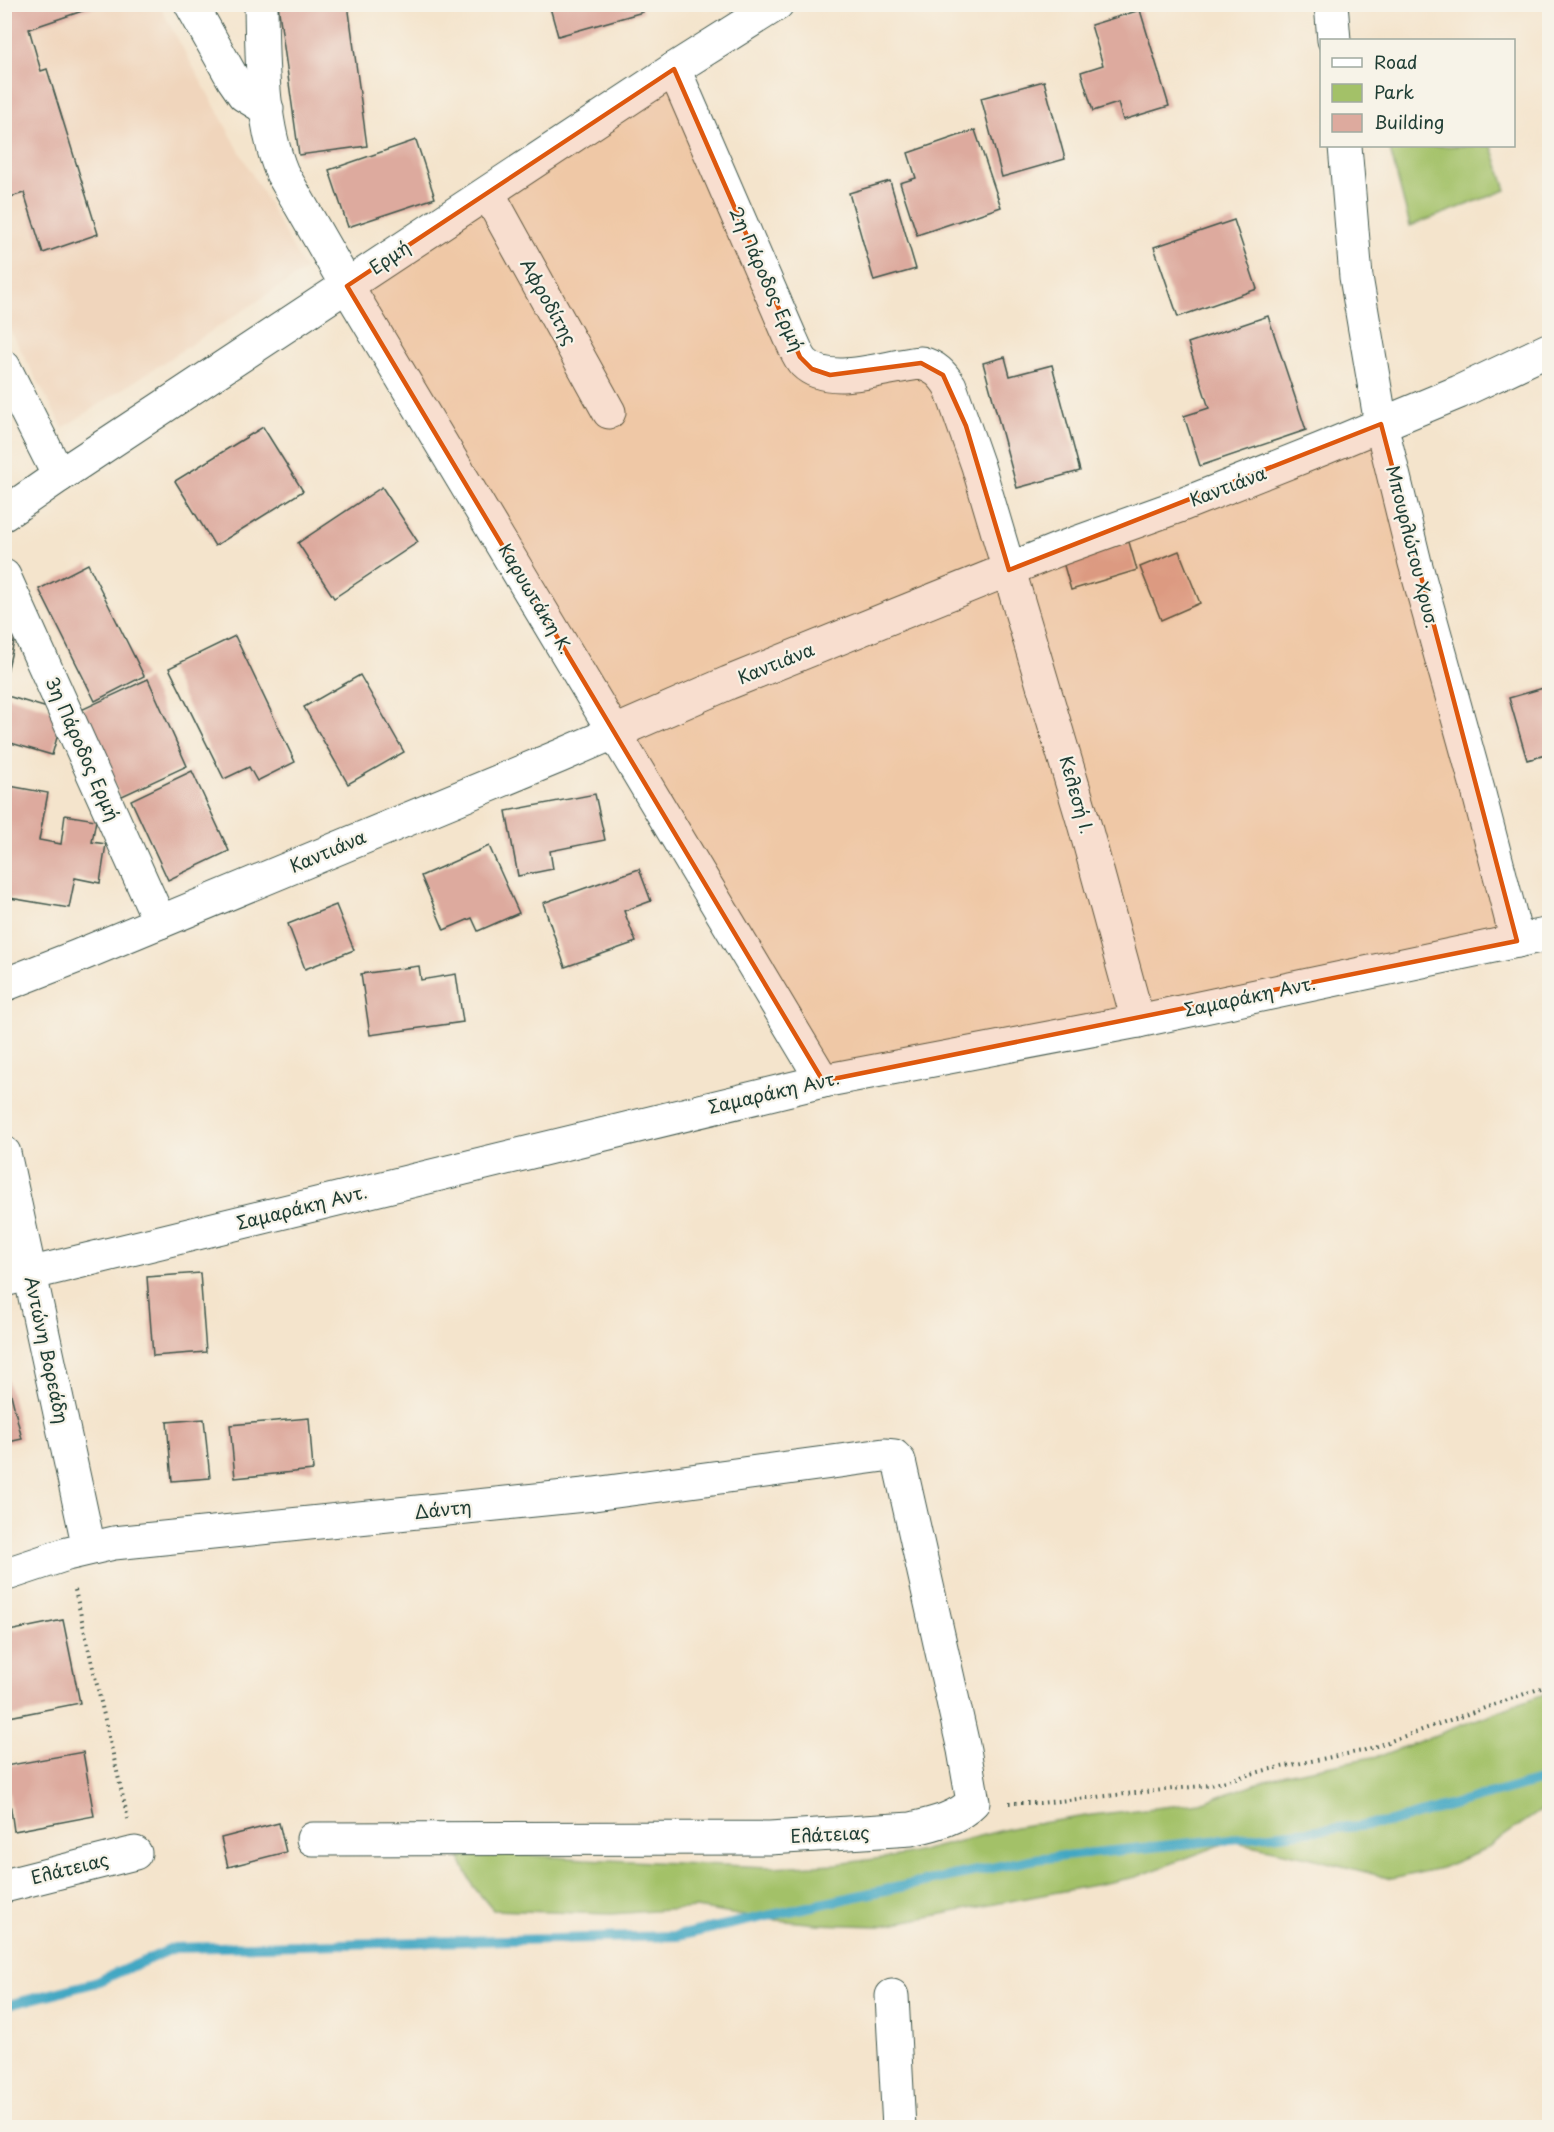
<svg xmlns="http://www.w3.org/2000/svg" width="1554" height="2132" font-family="'Playpen Sans',sans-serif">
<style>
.built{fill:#f0d5bc}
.green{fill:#a3c168;stroke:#617f4e;stroke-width:1.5}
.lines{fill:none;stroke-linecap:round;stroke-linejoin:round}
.stream{stroke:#43a7c3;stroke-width:10}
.building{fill:#ddaa9e}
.minor-casing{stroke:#3f564b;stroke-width:35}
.path{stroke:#3f564b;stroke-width:4;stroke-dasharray:1.5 4.5;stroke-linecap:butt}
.minor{stroke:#fff;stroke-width:33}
.marked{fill:#de580e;fill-opacity:0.2;stroke:#de580e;stroke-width:4.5;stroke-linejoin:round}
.labels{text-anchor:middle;stroke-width:4.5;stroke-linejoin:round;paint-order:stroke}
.street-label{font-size:18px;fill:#1f3d34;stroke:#f7f3e8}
</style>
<rect width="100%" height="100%" fill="#f7f3e8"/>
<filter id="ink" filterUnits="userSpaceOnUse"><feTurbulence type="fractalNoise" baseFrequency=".0167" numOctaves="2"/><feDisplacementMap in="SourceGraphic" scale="12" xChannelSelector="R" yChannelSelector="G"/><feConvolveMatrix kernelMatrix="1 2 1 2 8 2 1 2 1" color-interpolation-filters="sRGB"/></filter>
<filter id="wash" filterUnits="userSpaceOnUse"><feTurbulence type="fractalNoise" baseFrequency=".008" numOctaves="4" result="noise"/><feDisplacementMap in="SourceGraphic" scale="24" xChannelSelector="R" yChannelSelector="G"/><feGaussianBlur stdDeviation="1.35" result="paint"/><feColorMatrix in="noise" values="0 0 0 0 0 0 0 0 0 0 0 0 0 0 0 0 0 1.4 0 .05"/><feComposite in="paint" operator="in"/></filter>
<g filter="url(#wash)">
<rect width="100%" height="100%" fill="#f4e4cc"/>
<polygon class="built" points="4,5 159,5 305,270 63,428 5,321"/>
<g class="green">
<polygon points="1389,146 1492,146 1506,190 1410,226"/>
<polygon points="1549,1692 1549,1805 1482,1851 1441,1868 1392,1879 1308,1857 1231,1841 1136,1877 880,1926 817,1924 756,1918 696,1908 610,1914 493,1910 473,1886 456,1850 584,1859 768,1867 837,1864 905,1855 1015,1827 1092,1815 1200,1803 1281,1775 1383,1755"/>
</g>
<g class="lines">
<polyline class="stream" points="4,2006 94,1983 174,1948 677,1936 871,1893 1035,1859 1387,1823 1550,1778"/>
</g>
<g id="blocks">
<g class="building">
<polygon points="4,4 100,5 29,29 41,71 47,69 98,234 43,253 24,193 4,199"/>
<polygon points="278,4 348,4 367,146 299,155"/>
<polygon points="549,4 640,4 643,12 558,36"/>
<polygon points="1140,10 1169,106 1123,120 1118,103 1093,111 1081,72 1103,65 1091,25"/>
<polygon points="1044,81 1065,159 1002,177 981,98"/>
<polygon points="975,130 1001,207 917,235 900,183 916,178 908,153"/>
<polygon points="416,140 435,198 348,227 329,170"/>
<polygon points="890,181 916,269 874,281 849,193"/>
<polygon points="1234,220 1257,289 1178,317 1154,247"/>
<polygon points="1268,316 1306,430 1200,466 1184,416 1209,408 1188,343"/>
<polygon points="1005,357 1010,376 1052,365 1080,471 1017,488 983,363"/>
<polygon points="263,427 303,491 215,546 175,481"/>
<polygon points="382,487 418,542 334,598 298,543"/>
<polygon points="1129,542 1137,570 1071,590 1063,562"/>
<polygon points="1179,551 1200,603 1161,620 1140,567"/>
<polygon points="88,564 144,676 95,701 39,589"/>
<polygon points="4,617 19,620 5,681 4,681"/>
<polygon points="235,636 295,762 257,781 249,767 224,779 169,668"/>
<polygon points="360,675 404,752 348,784 304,707"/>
<polygon points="148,679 187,766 120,797 81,710"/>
<polygon points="1550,686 1550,754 1527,760 1509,698"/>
<polygon points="4,695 64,713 52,755 4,741"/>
<polygon points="192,771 229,851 168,880 131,800"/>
<polygon points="4,785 48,793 39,840 61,844 65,815 96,820 92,842 106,844 100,883 75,878 69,908 4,897"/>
<polygon points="595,794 605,840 550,851 553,869 518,876 506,811"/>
<polygon points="489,846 519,913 478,931 472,918 444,930 421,876"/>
<polygon points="639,869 651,901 624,911 636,942 565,967 543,903"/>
<polygon points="336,905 354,950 305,969 288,924"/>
<polygon points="419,966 421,980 456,974 463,1022 370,1035 361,974"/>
<polygon points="200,1273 206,1352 153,1356 147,1277"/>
<polygon points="4,1366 22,1439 4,1443"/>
<polygon points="309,1418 313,1470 235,1478 230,1425"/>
<polygon points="204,1419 210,1478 172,1481 167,1422"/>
<polygon points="63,1620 80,1703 4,1718 4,1632"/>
<polygon points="83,1752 94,1816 14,1831 5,1766"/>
<polygon points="279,1823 286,1852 228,1867 221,1838"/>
</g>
</g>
</g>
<g filter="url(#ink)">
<use href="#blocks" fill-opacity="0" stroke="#3f564b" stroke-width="1.5"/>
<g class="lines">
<defs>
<g id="minor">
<polyline points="191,4 233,79 244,95 267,109"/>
<path d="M 261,4 C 262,59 261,123 282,173 L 347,286 L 823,1081"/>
<polyline points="1331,4 1334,40"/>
<path d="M 674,69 L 791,339 C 795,347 798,357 804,363 C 830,389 889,365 921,363 C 936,367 942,374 950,386 L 978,466 L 1085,827 L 1138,1021"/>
<polyline points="1345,146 1356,277 1381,424 1415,563 1478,790 1517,941"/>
<polyline points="488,193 609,412"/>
<polyline points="4,367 59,476"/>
<polyline points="4,514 59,476 674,69 777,4"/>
<polyline points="4,576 160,922"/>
<polyline points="4,985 78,956 560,756 728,683 1062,548 1179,506 1322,449 1459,392 1550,349"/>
<polyline points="4,1153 89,1548"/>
<polyline points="4,1280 823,1081 1138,1021 1550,934"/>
<path d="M 4,1575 L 67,1554 L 114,1543 L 594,1494 L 884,1455 L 894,1456 L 899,1461 L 964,1750 L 973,1802 C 957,1819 933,1824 911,1829 L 770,1838 L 313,1839"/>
<polyline points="4,1886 135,1853"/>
<polyline points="892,1996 899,2128"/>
</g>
</defs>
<use href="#minor" class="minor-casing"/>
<g class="path">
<polyline points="75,1590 128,1819"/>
<polyline points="1009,1803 1040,1803 1211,1785 1266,1770 1362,1751 1550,1685"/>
</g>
<use href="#minor" class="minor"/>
</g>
</g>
<path class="marked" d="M 674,69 L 800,357 L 812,369 L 830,375 L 921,363 L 943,375 L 966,426 L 1009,570 L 1381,424 L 1517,941 L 823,1081 L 347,286 Z"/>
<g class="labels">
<g class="street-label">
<text transform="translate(390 258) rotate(-34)" y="6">Ερμή</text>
<text transform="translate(766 279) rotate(66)" y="6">2η Πάροδος Ερμή</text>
<text transform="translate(548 302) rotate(61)" y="6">Αφροδίτης</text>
<text transform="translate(1228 487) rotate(-21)" y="6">Καντιάνα</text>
<text transform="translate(1412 547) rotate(76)" y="6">Μπουρλώτου Χρυσ.</text>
<text transform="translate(535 599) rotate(59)" y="6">Καρυωτάκη Κ.</text>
<text transform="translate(776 664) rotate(-22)" y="6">Καντιάνα</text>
<text transform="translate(82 749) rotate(66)" y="6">3η Πάροδος Ερμή</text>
<text transform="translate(1076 795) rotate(74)" y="6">Κελεσή Ι.</text>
<text transform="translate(328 852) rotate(-23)" y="6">Καντιάνα</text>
<text transform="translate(1250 997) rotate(-12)" y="6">Σαμαράκη Αντ.</text>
<text transform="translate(774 1093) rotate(-13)" y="6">Σαμαράκη Αντ.</text>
<text transform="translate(302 1208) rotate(-14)" y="6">Σαμαράκη Αντ.</text>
<text transform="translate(46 1350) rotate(78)" y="6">Αντώνη Βορεάδη</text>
<text transform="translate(443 1510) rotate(-6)" y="6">Δάντη</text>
<text transform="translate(830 1835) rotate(-3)" y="6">Ελάτειας</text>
<text transform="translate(70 1869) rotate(-14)" y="6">Ελάτειας</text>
</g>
</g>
<rect width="1554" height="2132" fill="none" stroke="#f7f3e8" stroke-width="24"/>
<rect x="1320" y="39" width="195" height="108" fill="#f7f3e8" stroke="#a1aaa0" stroke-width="1.5"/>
<rect x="1332" y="58" width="30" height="9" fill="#ffffff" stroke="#a1aaa0" stroke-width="1.5"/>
<text x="1374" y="69" font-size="18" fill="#1f3d34">Road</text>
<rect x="1332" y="84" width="30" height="18" fill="#a3c168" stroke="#a1aaa0" stroke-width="1.5"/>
<text x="1374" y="99" font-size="18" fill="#1f3d34">Park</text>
<rect x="1332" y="114" width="30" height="18" fill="#ddaa9e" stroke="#a1aaa0" stroke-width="1.5"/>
<text x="1374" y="129" font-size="18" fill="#1f3d34">Building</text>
</svg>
